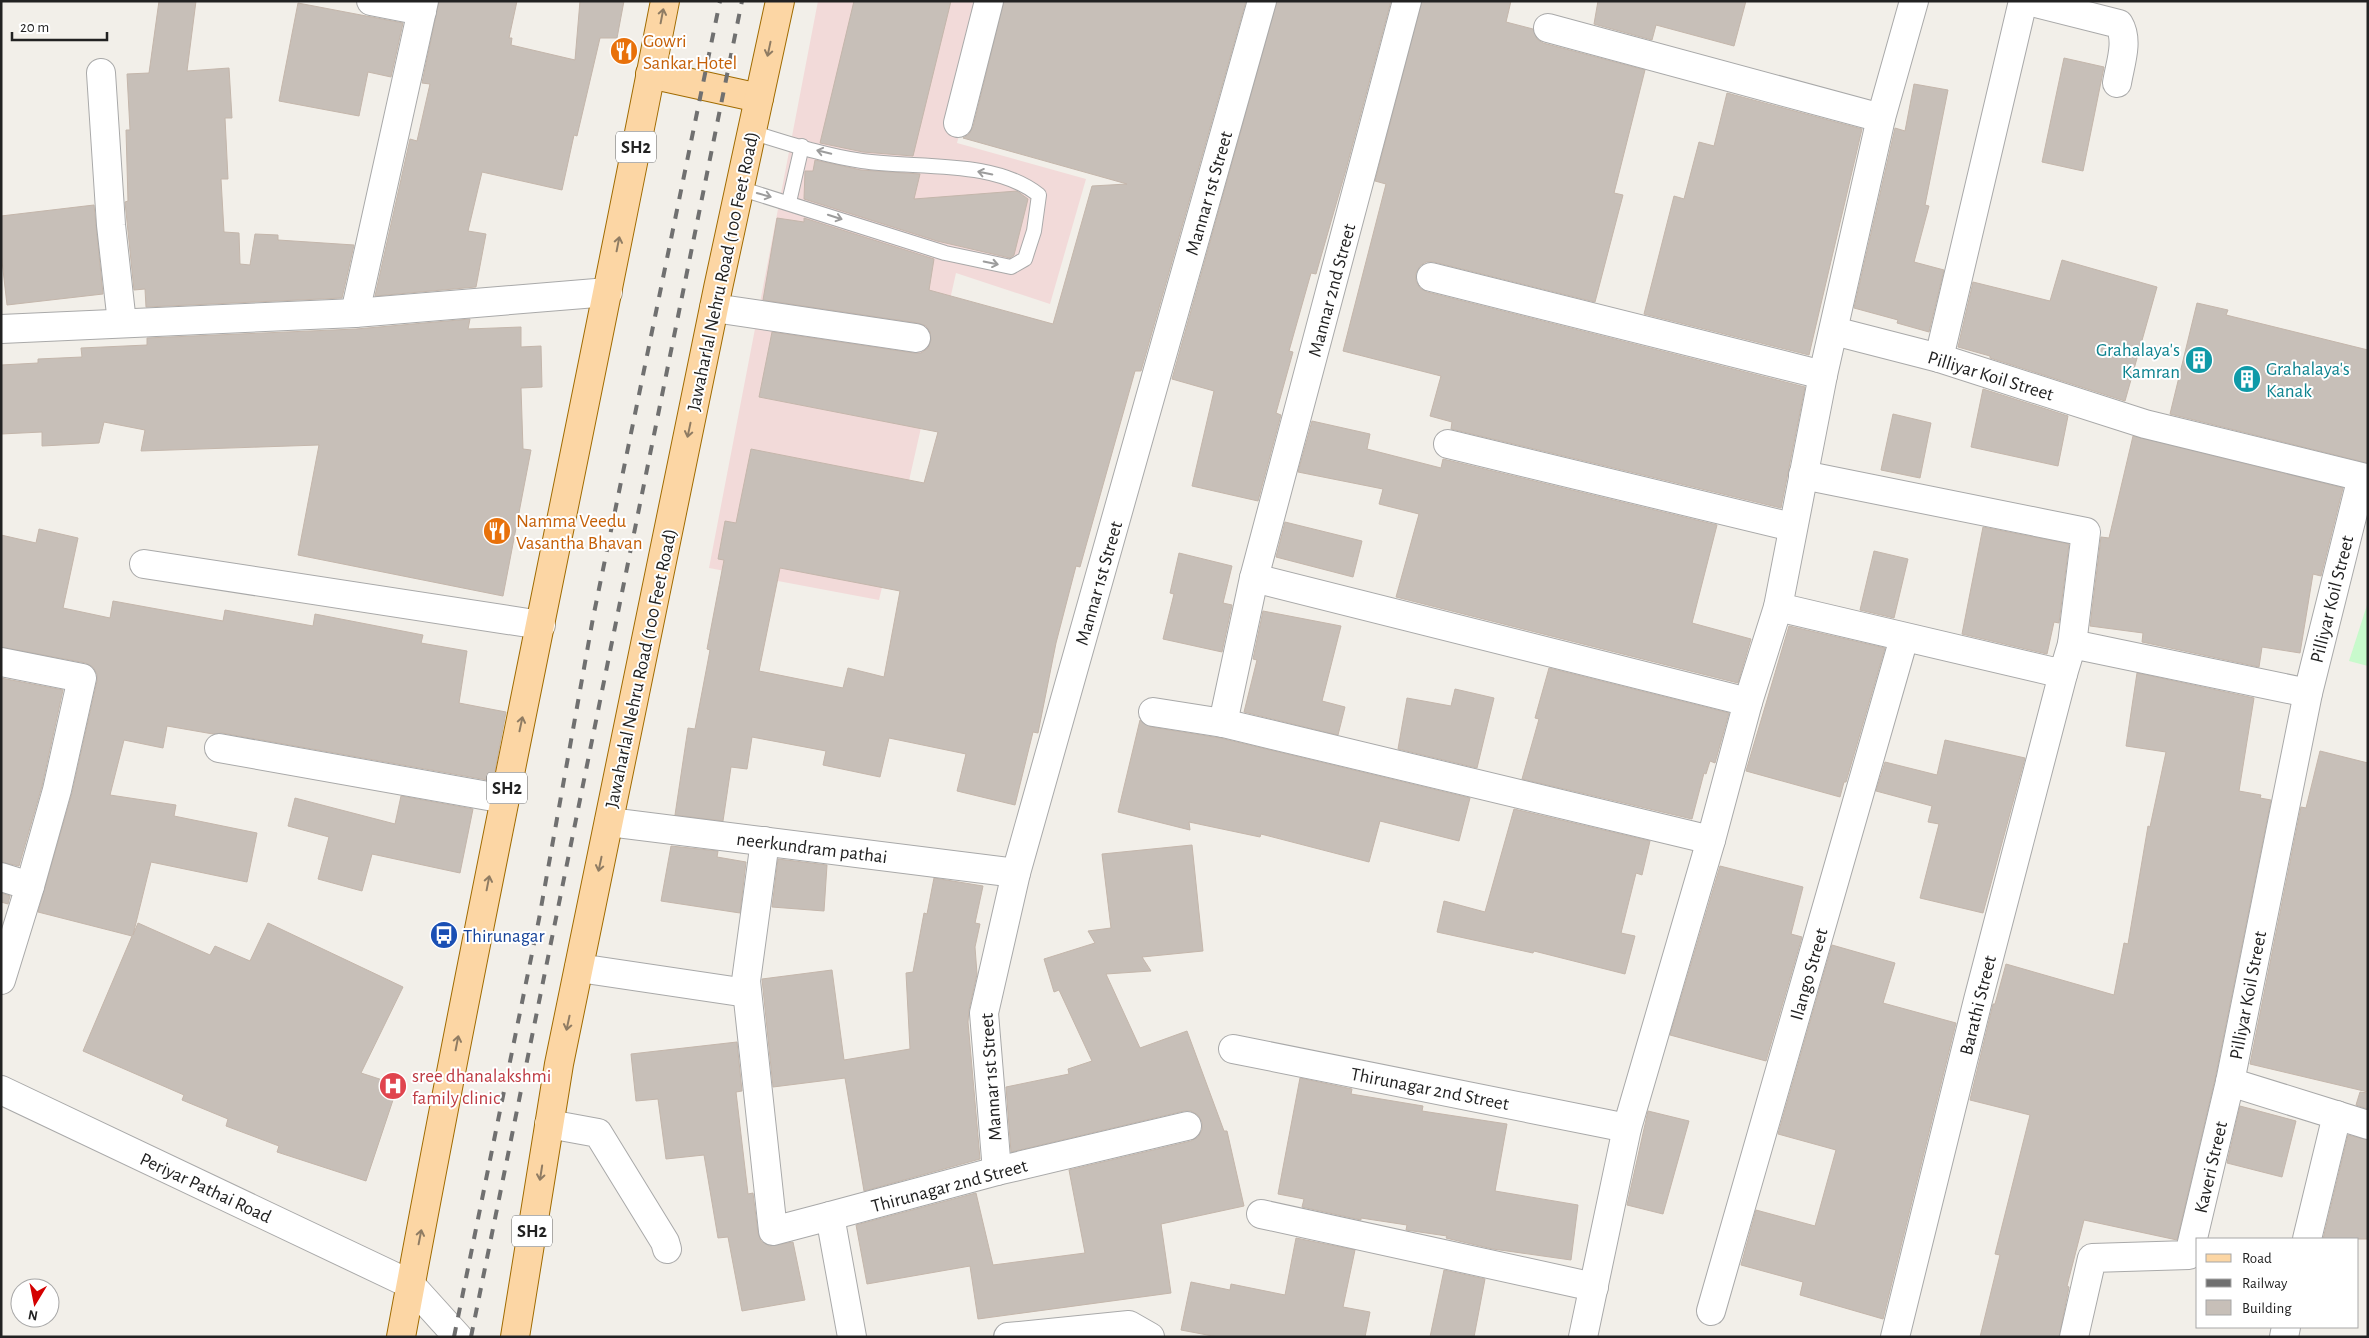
<svg xmlns="http://www.w3.org/2000/svg" width="2369" height="1338" font-family="'Alegreya Sans',sans-serif">
<style>
.commercial{fill:#f2dad9}
.park{fill:#c8facc}
.building{fill:#c7bfb8;stroke:#c4b6ab;fill-rule:evenodd}
.lines{fill:none;stroke-linecap:round;stroke-linejoin:round}
.service-casing{stroke:#a9a9a9;stroke-width:16}
.minor-casing{stroke:#a9a9a9;stroke-width:30}
.tertiary-casing{stroke:#a9a9a9;stroke-width:30}
.primary-casing{stroke:#a06b00;stroke-width:30}
.service{stroke:#fff;stroke-width:14}
.minor{stroke:#fff;stroke-width:28}
.tertiary{stroke:#fff;stroke-width:28}
.primary{stroke:#fcd6a4;stroke-width:28}
.rail{stroke:#707070;stroke-width:4;stroke-dasharray:10 10;stroke-linecap:butt}
.oneway{stroke:#8f7c63}
.oneway2{stroke:#9c9c9c}
.labels{text-anchor:middle;stroke-width:4;stroke-linejoin:round;paint-order:stroke}
.shield{fill:#fff;stroke:#646464;stroke-width:1}
.shield-label{font-size:18px;font-weight:bold;fill:#222}
.food-label{font-size:19px;fill:#c56008;stroke:#fff;text-anchor:start}
.street-label{font-size:19px;fill:#222;stroke:#fff}
.culture-label{font-size:19px;fill:#0d838f;stroke:#fff;text-anchor:end}
.transit-label{font-size:19px;fill:#164399;stroke:#fff;text-anchor:start}
.health-label{font-size:19px;fill:#be3a42;stroke:#fff;text-anchor:start}
</style>
<rect width="100%" height="100%" fill="#f2efe9"/>
<polygon class="commercial" points="818,1 993,1 957,143 1086,179 1050,304 956,273 887,578 884,579 879,600 709,568"/>
<polygon class="park" points="2368,602 2368,666 2349,661"/>
<g class="building">
<polygon points="159,1 196,1 187,71 229,68 232,118 225,118 228,179 221,179 224,232 239,233 240,264 250,265 255,234 278,235 278,240 354,245 342,298 146,307 145,289 134,290 125,202 128,201 126,130 130,130 127,74 149,73"/>
<polygon points="439,1 517,1 509,38 512,38 511,45 575,60 580,1 624,1 617,38 600,38 577,136 574,135 562,190 482,172 468,231 486,234 476,287 375,296 410,139 417,141 430,84 422,83"/>
<polygon points="854,1 951,1 913,156 863,152 820,143"/>
<path d="M 1004,1 L 1246,1 L 1141,371 L 1135,371 L 1080,567 L 1076,566 L 1056,643 L 1038,733 L 1033,732 L 1015,805 L 957,791 L 966,754 L 889,738 L 880,777 L 823,765 L 826,751 L 752,737 L 747,769 L 731,767 L 723,821 L 675,815 L 688,728 L 695,729 L 710,650 L 707,649 L 724,560 L 718,559 L 725,521 L 736,523 L 751,449 L 924,483 L 938,432 L 759,397 L 772,332 L 914,353 L 921,353 L 928,348 L 931,340 L 930,332 L 926,326 L 918,323 L 763,300 L 777,218 L 804,222 L 804,218 L 934,259 L 929,290 L 1053,324 L 1092,186 L 1127,184 L 963,138 L 969,134 L 973,127 ZM 780,568 L 900,591 L 884,677 L 848,668 L 843,688 L 759,671 Z"/>
<polygon points="1277,1 1391,1 1345,173 1316,274 1311,273 1289,351 1293,352 1276,413 1281,415 1258,501 1192,486 1214,391 1172,379"/>
<polygon points="1422,1 1511,1 1506,22 1533,29 1537,39 1543,43 1645,70 1614,193 1623,195 1595,302 1434,262 1426,262 1420,266 1416,273 1416,281 1420,288 1427,292 1805,387 1781,508 1451,429 1452,422 1430,416 1441,376 1343,351 1386,184 1375,181"/>
<polygon points="1598,1 1746,1 1734,46 1656,25 1652,40 1594,24"/>
<polygon points="298,3 403,23 391,77 368,72 359,116 279,101"/>
<polygon points="2064,58 2104,67 2083,171 2042,162"/>
<polygon points="1914,84 1948,90 1925,205 1929,206 1914,262 1944,270 1929,332 1897,323 1898,320 1854,308 1895,128 1905,131"/>
<polygon points="1727,93 1862,129 1809,355 1644,314 1674,196 1684,199 1699,142 1714,146"/>
<polygon points="815,160 861,170 920,174 914,199 1017,191 1028,199 1014,255 1010,258 937,241 804,199 805,171 813,171"/>
<polygon points="94,205 103,294 7,305 1,252 1,216"/>
<polygon points="2062,260 2157,287 2125,401 1990,358 1990,356 1958,347 1973,282 2050,301"/>
<polygon points="2197,303 2228,310 2226,315 2368,350 2368,463 2170,414"/>
<polygon points="470,319 468,329 521,327 521,347 541,346 542,387 521,388 523,449 531,450 503,596 298,555 319,445 141,451 145,430 104,422 99,443 42,446 42,432 1,434 1,365 38,363 38,359 82,357 81,348 147,345 147,338 356,329"/>
<polygon points="1983,389 2068,416 2058,466 1971,447"/>
<polygon points="1893,414 1931,423 1920,478 1881,470"/>
<polygon points="1312,421 1370,434 1367,449 1441,468 1443,459 1717,525 1692,623 1751,639 1738,683 1396,597 1419,514 1379,504 1383,489 1298,472"/>
<polygon points="2133,436 2343,488 2321,576 2313,574 2300,653 2262,647 2259,667 2142,642 2143,633 2090,626 2101,537 2109,538"/>
<polygon points="1285,522 1362,541 1353,577 1276,557"/>
<polygon points="1983,527 2069,544 2059,623 2054,622 2047,654 1962,634"/>
<polygon points="39,529 78,538 63,608 110,618 113,601 223,621 225,610 313,626 315,614 423,635 421,643 467,651 459,703 506,712 493,781 222,733 213,734 167,726 163,748 124,740 110,795 176,805 174,816 257,833 247,882 151,862 133,935 138,923 210,955 215,946 250,961 268,923 403,987 361,1073 398,1085 366,1181 277,1152 279,1146 226,1126 228,1119 182,1100 184,1095 83,1051 132,936 38,912 72,793 97,681 97,674 93,667 86,663 1,647 1,535 36,543"/>
<polygon points="1874,551 1908,559 1894,618 1860,610"/>
<polygon points="1179,553 1232,566 1223,603 1232,605 1222,652 1163,639 1174,594 1170,593"/>
<polygon points="1263,611 1341,626 1322,701 1345,707 1338,735 1244,712 1257,660 1253,659"/>
<polygon points="1789,626 1885,648 1846,782 1844,782 1840,797 1746,771"/>
<polygon points="1549,668 1729,713 1715,763 1710,761 1706,774 1704,773 1692,819 1522,779 1539,719 1535,718"/>
<polygon points="2137,673 2254,698 2239,791 2261,795 2260,798 2271,800 2215,1079 2177,1240 2084,1220 2067,1286 2069,1287 2059,1337 1980,1337 2000,1255 1995,1254 2030,1115 1970,1100 1993,1004 1995,1004 2006,964 2114,995 2124,943 2128,944 2148,826 2150,827 2166,752 2126,746"/>
<polygon points="1,678 63,690 42,786 19,866 1,862"/>
<polygon points="1455,689 1494,698 1477,768 1398,749 1407,698 1451,706"/>
<polygon points="1140,720 1151,727 1220,738 1470,798 1459,841 1380,821 1369,862 1261,834 1260,837 1189,822 1190,830 1118,812"/>
<polygon points="1945,740 2025,758 1983,913 1920,898 1939,824 1928,822 1932,806 1876,791 1885,762 1937,775"/>
<polygon points="2320,751 2368,763 2368,1092 2250,1064 2301,807 2306,808"/>
<polygon points="401,796 473,809 460,873 372,854 362,891 318,879 329,837 288,826 295,798 395,824"/>
<polygon points="1514,809 1650,841 1642,875 1636,873 1621,933 1635,936 1625,974 1534,951 1533,953 1437,932 1444,901 1485,912"/>
<polygon points="1192,845 1203,951 1142,957 1151,971 1106,974 1140,1048 1187,1031 1224,1131 1227,1131 1244,1206 1161,1224 1171,1293 978,1319 970,1266 867,1284 856,1225 976,1193 993,1265 1085,1253 1069,1170 1191,1141 1198,1137 1202,1130 1202,1122 1198,1115 1191,1111 1184,1111 1011,1152 1006,1087 1069,1074 1068,1069 1092,1061 1059,990 1054,992 1044,959 1095,943 1088,931 1111,928 1102,854"/>
<polygon points="671,846 718,851 717,857 746,862 740,913 661,901"/>
<polygon points="778,859 827,865 824,911 772,907"/>
<polygon points="1720,866 1803,887 1791,934 1802,937 1766,1061 1670,1035"/>
<polygon points="934,878 983,886 975,923 980,924 975,947 977,974 969,1010 968,1022 980,1159 864,1191 845,1078 773,1087 762,979 832,970 844,1060 910,1049 906,973 913,972 924,913 927,914"/>
<polygon points="1,893 10,896 8,904 1,902"/>
<polygon points="1832,945 1895,963 1883,1003 1956,1023 1883,1319 1800,1295 1803,1282 1741,1265 1756,1210 1815,1226 1836,1150 1778,1134"/>
<polygon points="737,1042 742,1091 736,1092 748,1194 753,1193 758,1233 761,1241 769,1246 793,1242 805,1300 742,1311 728,1237 718,1238 704,1155 666,1159 658,1099 636,1101 631,1054"/>
<polygon points="1300,1078 1352,1089 1351,1094 1423,1106 1422,1111 1507,1124 1495,1191 1578,1205 1571,1260 1493,1249 1450,1239 1446,1238 1447,1236 1406,1230 1407,1225 1361,1218 1361,1220 1302,1207 1304,1199 1278,1194"/>
<polygon points="2360,1092 2368,1093 2368,1109 2356,1105"/>
<polygon points="2240,1106 2296,1121 2282,1177 2227,1163"/>
<polygon points="1648,1111 1689,1121 1663,1214 1627,1205"/>
<polygon points="2348,1135 2368,1140 2368,1239 2323,1239"/>
<polygon points="1296,1238 1355,1250 1343,1307 1370,1312 1365,1337 1218,1337 1181,1330 1191,1282 1230,1290 1231,1284 1285,1295"/>
<polygon points="1444,1270 1485,1279 1474,1337 1430,1337"/>
</g>
<g class="lines">
<defs>
<g id="service">
<path d="M 739,188 L 945,253 L 1011,267 L 1025,259 L 1034,231 L 1039,195 C 994,159 917,169 862,161 C 825,156 787,143 751,132"/>
<polyline points="789,202 802,146"/>
</g>
<g id="minor">
<polyline points="371,1 422,11"/>
<path d="M 2028,1 L 2119,24 C 2129,41 2120,64 2117,83"/>
<polyline points="1548,28 1881,118"/>
<polyline points="101,73 111,225 122,323"/>
<polyline points="958,123 989,1"/>
<polyline points="1431,277 1823,375"/>
<polyline points="714,308 916,338"/>
<polyline points="355,313 424,1"/>
<polyline points="1,329 355,313 608,292"/>
<polyline points="1834,331 1939,358 2145,424 2362,477 2308,693 2230,1082 2189,1255 2092,1258 2074,1337"/>
<polyline points="1939,358 2023,1"/>
<polyline points="1448,444 1792,527"/>
<polyline points="1803,475 2086,532 2072,644"/>
<polyline points="144,564 541,625"/>
<polyline points="1254,578 1748,702"/>
<polyline points="1778,607 2063,674 2072,644 2308,693"/>
<polyline points="1,662 82,678 57,790 30,886"/>
<polyline points="1153,712 1223,723 1711,840"/>
<polyline points="1223,723 1254,578 1407,1"/>
<polyline points="219,748 505,799"/>
<polyline points="609,822 1016,873"/>
<polyline points="765,841 746,981 773,1231 830,1216"/>
<polyline points="1,877 30,886 1,980"/>
<polyline points="579,968 747,993"/>
<polyline points="1233,1049 1627,1128"/>
<polyline points="2230,1082 2368,1125"/>
<polyline points="549,1124 598,1133 665,1242 667,1249"/>
<polyline points="997,1171 984,1013 1016,873 1262,1"/>
<polyline points="1261,1214 1594,1287"/>
<polyline points="2307,1239 2337,1115"/>
<polyline points="1711,1311 1904,638"/>
<polyline points="852,1337 830,1216 997,1171 1187,1126"/>
<polyline points="1008,1337 1129,1325 1150,1337"/>
<polyline points="1583,1337 1627,1128 1711,840 1748,702 1778,607 1823,375 1881,118 1914,1"/>
<polyline points="1895,1337 1978,1000 2063,674"/>
<polyline points="2284,1337 2286,1327"/>
</g>
<polyline id="tertiary" points="1,1090 410,1284 458,1337"/>
<g id="primary">
<polyline points="650,74 759,98"/>
<path d="M 401,1337 C 483,890 578,447 665,1"/>
<polyline points="515,1337 559,1064 718,288 780,1"/>
</g>
</defs>
<use href="#service" class="service-casing"/>
<use href="#minor" class="minor-casing"/>
<use href="#tertiary" class="tertiary-casing"/>
<use href="#primary" class="primary-casing"/>
<use href="#service" class="service"/>
<use href="#minor" class="minor"/>
<use href="#tertiary" class="tertiary"/>
<use href="#primary" class="primary"/>
<g class="rail">
<polyline points="454,1337 539,919 593,618 720,1"/>
<polyline points="471,1337 742,1"/>
</g>
</g>
<defs><path id="oneway-shaft" d="M-6 0H5M1.5-3L5.5 0L1.5 3" fill="none" stroke-width="1.6" stroke-linecap="round" stroke-linejoin="round" transform="scale(1.25)"/></defs>
<g class="oneway">
<use href="#oneway-shaft" transform="translate(662 16) rotate(-79)"/>
<use href="#oneway-shaft" transform="translate(769 49) rotate(102)"/>
<use href="#oneway-shaft" transform="translate(618 244) rotate(-79)"/>
<use href="#oneway-shaft" transform="translate(689 430) rotate(102)"/>
<use href="#oneway-shaft" transform="translate(521 724) rotate(-78)"/>
<use href="#oneway-shaft" transform="translate(600 864) rotate(102)"/>
<use href="#oneway-shaft" transform="translate(488 883) rotate(-79)"/>
<use href="#oneway-shaft" transform="translate(568 1023) rotate(102)"/>
<use href="#oneway-shaft" transform="translate(457 1043) rotate(-79)"/>
<use href="#oneway-shaft" transform="translate(541 1173) rotate(99)"/>
<use href="#oneway-shaft" transform="translate(420 1237) rotate(-79)"/>
</g>
<g class="oneway2">
<use href="#oneway-shaft" transform="translate(824 152) rotate(-166)"/>
<use href="#oneway-shaft" transform="translate(985 173) rotate(-169)"/>
<use href="#oneway-shaft" transform="translate(764 195) rotate(16)"/>
<use href="#oneway-shaft" transform="translate(835 217) rotate(18)"/>
<use href="#oneway-shaft" transform="translate(991 263) rotate(12)"/>
</g>
<defs>
<symbol id="restaurant-disc" viewBox="-11 -11 22 22"><circle r="9.5" fill="#e8710a" stroke="#fff"/><path d="M-5-6h1v4h1v-4h1v4h1v-4h1v5L-1.5 .5V6h-2V.5L-5-1ZM5-6V6H3V1.5H1.5Q1.5-4 5-6Z" fill="#fff"/></symbol>
<symbol id="building-disc" viewBox="-11 -11 22 22"><circle r="9.5" fill="#0f9aa8" stroke="#fff"/><path d="M-4-6H4V6H1V3H-1V6H-4ZM-2.5-4.3h1.7v1.8h-1.7ZM.8-4.3h1.7v1.8H.8ZM-2.5-1h1.7V.8h-1.7ZM.8-1h1.7V.8H.8Z" fill="#fff"/></symbol>
<symbol id="bus-disc" viewBox="-11 -11 22 22"><circle r="9.5" fill="#1a4fb4" stroke="#fff"/><path d="M-5-6H5V4H4V6H2V4H-2V6H-4V4H-5ZM-3.5-4V0h7V-4ZM-3.5 1.2v1.5H-2V1.2ZM2 1.2v1.5H3.5V1.2Z" fill="#fff"/></symbol>
<symbol id="hospital-disc" viewBox="-11 -11 22 22"><circle r="9.5" fill="#e0444e" stroke="#fff"/><path d="M-5-5h3v3.5h4V-5h3V5h-3V1.5h-4V5h-3Z" fill="#fff"/></symbol>
</defs>
<g fill-rule="evenodd">
<use href="#restaurant-disc" x="608" y="35" width="32" height="32"/>
<use href="#building-disc" x="2183" y="344" width="32" height="32"/>
<use href="#building-disc" x="2231" y="363" width="32" height="32"/>
<use href="#restaurant-disc" x="481" y="515" width="32" height="32"/>
<use href="#bus-disc" x="428" y="919" width="32" height="32"/>
<use href="#hospital-disc" x="377" y="1070" width="32" height="32"/>
</g>
<g class="labels">
<g class="shield">
<rect x="616" y="131.5" width="40" height="31" rx="4"/>
<rect x="487" y="772.5" width="40" height="31" rx="4"/>
<rect x="512" y="1215.5" width="40" height="31" rx="4"/>
</g>
<g class="shield-label">
<text x="636" y="153">SH2</text>
<text x="507" y="794">SH2</text>
<text x="532" y="1237">SH2</text>
</g>
<g class="food-label">
<text x="643" y="47">Gowri<tspan x="643" dy="22">Sankar Hotel</tspan></text>
<text x="516" y="527">Namma Veedu<tspan x="516" dy="22">Vasantha Bhavan</tspan></text>
</g>
<g class="street-label">
<text transform="translate(1208 193) rotate(-74)" y="7">Mannar 1st Street</text>
<text transform="translate(722 271) rotate(-78)" y="7">Jawaharlal Nehru Road (100 Feet Road)</text>
<text transform="translate(1331 290) rotate(-75)" y="7">Mannar 2nd Street</text>
<text transform="translate(1991 375) rotate(17)" y="7">Pilliyar Koil Street</text>
<text transform="translate(1098 583) rotate(-74)" y="7">Mannar 1st Street</text>
<text transform="translate(2331 599) rotate(-76)" y="7">Pilliyar Koil Street</text>
<text transform="translate(640 668) rotate(-78)" y="7">Jawaharlal Nehru Road (100 Feet Road)</text>
<text transform="translate(812 847) rotate(7)" y="7">neerkundram pathai</text>
<text transform="translate(1808 974) rotate(-74)" y="7">Ilango Street</text>
<text transform="translate(2247 995) rotate(-79)" y="7">Pilliyar Koil Street</text>
<text transform="translate(1977 1005) rotate(-76)" y="7">Barathi Street</text>
<text transform="translate(990 1077) rotate(-94)" y="7">Mannar 1st Street</text>
<text transform="translate(1430 1088) rotate(11)" y="7">Thirunagar 2nd Street</text>
<text transform="translate(2210 1167) rotate(-77)" y="7">Kaveri Street</text>
<text transform="translate(949 1185) rotate(-15)" y="7">Thirunagar 2nd Street</text>
<text transform="translate(206 1187) rotate(25)" y="7">Periyar Pathai Road</text>
</g>
<g class="culture-label">
<text x="2180" y="356">Grahalaya's<tspan x="2180" dy="22">Kamran</tspan></text>
<text x="2266" y="375" text-anchor="start">Grahalaya's<tspan x="2266" dy="22">Kanak</tspan></text>
</g>
<g class="transit-label">
<text x="463" y="942">Thirunagar</text>
</g>
<g class="health-label">
<text x="412" y="1082">sree dhanalakshmi<tspan x="412" dy="22">family clinic</tspan></text>
</g>
</g>
<rect width="2369" height="1338" fill="none" stroke="#222222" stroke-width="5"/>
<rect x="2196" y="1238" width="162" height="90" fill="#ffffff" stroke="#a7a7a7"/>
<rect x="2206" y="1254" width="25" height="8" fill="#fcd6a4" stroke="#a7a7a7"/>
<text x="2242" y="1263" font-size="15" fill="#222222">Road</text>
<rect x="2206" y="1279" width="25" height="8" fill="#707070" stroke="#a7a7a7"/>
<text x="2242" y="1288" font-size="15" fill="#222222">Railway</text>
<rect x="2206" y="1300" width="25" height="15" fill="#c7bfb8" stroke="#a7a7a7"/>
<text x="2242" y="1313" font-size="15" fill="#222222">Building</text>
<g transform="translate(35 1303) rotate(190)"><circle r="24" fill="#ffffff" stroke="#a7a7a7"/>
<path d="M0-4L9 19L0 12L-9 19Z" fill="#d40000"/>
<text y="-8" font-size="14" font-weight="bold" text-anchor="middle" fill="#222222">N</text>
</g>
<path d="M12 32v8h95v-8" fill="none" stroke="#222222" stroke-width="2.5"/>
<text x="20" y="32" font-size="15" fill="#222222" stroke="#ffffff" stroke-width="4" paint-order="stroke">20 m</text>
</svg>
